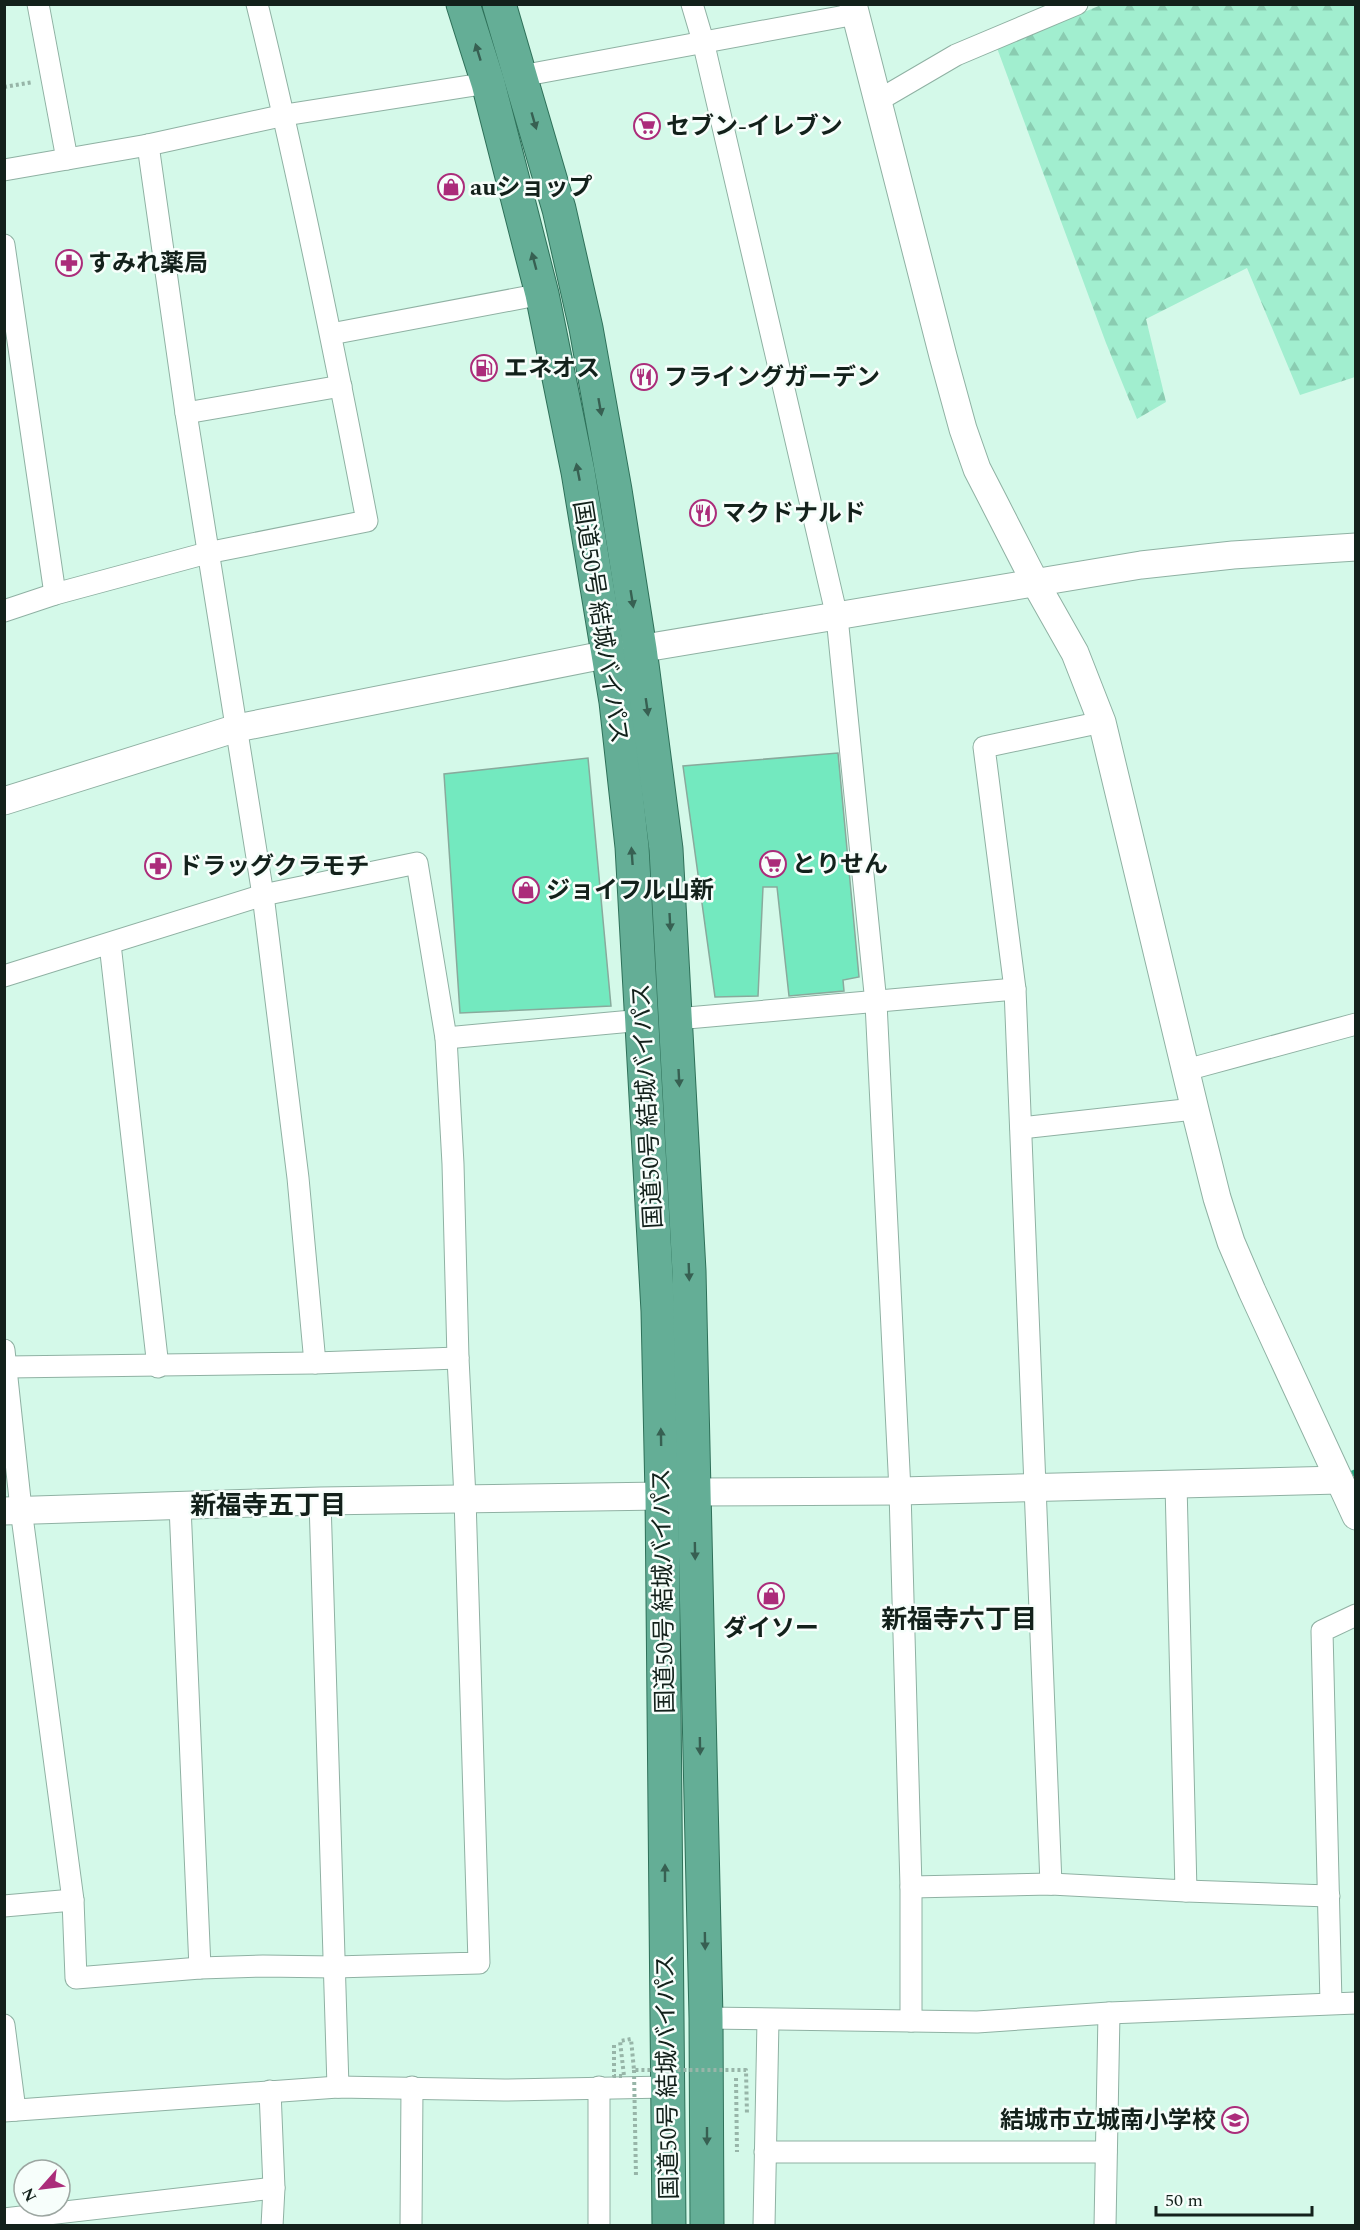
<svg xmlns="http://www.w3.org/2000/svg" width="1360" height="2230" font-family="Spectral,'Noto Sans JP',serif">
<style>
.forest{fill:url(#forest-firs)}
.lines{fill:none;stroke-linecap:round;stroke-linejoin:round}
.stream{stroke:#2fb088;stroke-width:6}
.building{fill:#73e9bf;stroke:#88aa9c;stroke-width:1.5}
.minor-casing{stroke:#8fb1a3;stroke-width:23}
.tertiary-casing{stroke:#8fb1a3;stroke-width:29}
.trunk-casing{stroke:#2e7059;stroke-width:35}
.path{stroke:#97b5a8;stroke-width:4;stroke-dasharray:3 3;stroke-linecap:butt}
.minor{stroke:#fff;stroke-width:21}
.tertiary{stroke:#fff;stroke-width:27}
.trunk{stroke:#64ae96;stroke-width:33}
.path-bridge{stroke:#97b5a8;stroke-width:4;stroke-dasharray:3 3;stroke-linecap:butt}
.oneway{fill:#376052}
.labels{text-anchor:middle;stroke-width:5;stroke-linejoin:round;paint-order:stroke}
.poi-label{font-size:24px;font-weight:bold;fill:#13211b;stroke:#f7fefb;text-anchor:start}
.street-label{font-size:24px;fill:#13211b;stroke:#f7fefb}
.neighbourhood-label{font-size:26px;font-weight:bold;fill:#13211b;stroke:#f7fefb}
</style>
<defs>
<pattern id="forest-firs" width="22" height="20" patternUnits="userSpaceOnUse" patternTransform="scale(1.5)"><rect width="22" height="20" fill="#a1eecf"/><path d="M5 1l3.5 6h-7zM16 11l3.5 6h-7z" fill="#8accb1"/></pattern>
</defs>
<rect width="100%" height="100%" fill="#d4f9e9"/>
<polygon class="forest" points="1101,5 1355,5 1355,377 1300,395 1247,268 1146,319 1166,402 1137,419 1106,343 997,48"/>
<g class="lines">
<polyline class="stream" points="1349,1475 1356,1472"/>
</g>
<g class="building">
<polygon points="838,753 859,977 843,980 844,991 789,996 777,887 763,887 758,996 715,997 683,766"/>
<polygon points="588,758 611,1006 460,1013 444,774"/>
</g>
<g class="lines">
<defs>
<g id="minor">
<polyline points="38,4 67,159"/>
<polyline points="692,4 703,41 837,617 876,1003 900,1491 911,1887 1051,1884 1186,1891 1176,1484"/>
<polyline points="521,76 856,14"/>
<polyline points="879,100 956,55 1077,4"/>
<polyline points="148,145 186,413 341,386"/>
<polyline points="4,170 148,145 285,115 488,83"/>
<polyline points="4,245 55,594"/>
<polyline points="331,334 542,294"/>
<polyline points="186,413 263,895 298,1178 315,1363"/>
<path d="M 4,611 L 55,594 L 207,553 L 367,521 C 334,348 299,175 257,4"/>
<polyline points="110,944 158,1367"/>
<polyline points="4,976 263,895 417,863 446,1038 453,1164 458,1358 465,1498 479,1963 335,1967 263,1966 200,1968 76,1978 73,1900 21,1509 4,1350"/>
<polyline points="676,1019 1015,989"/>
<polyline points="446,1038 643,1020"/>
<polyline points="1186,1070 1356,1024"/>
<polyline points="1021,1128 1194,1109"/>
<polyline points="7,1367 315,1363 458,1358"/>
<polyline points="320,1501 338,2087"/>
<polyline points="180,1506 200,1968"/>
<polyline points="1051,1884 1015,989 984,747 1102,722"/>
<polyline points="911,1887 911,2021"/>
<polyline points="1186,1891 1329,1896"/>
<polyline points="4,1906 73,1900"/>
<polyline points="1331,2003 1322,1631 1356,1615"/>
<polyline points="706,2018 977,2022 1109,2013 1356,2003"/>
<polyline points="4,2025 15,2110"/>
<polyline points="270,2091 274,2188 272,2226"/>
<polyline points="4,2111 338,2087 504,2090 667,2087"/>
<polyline points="765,2152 1106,2152"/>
<polyline points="4,2219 274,2188"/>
<polyline points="411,2226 412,2087"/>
<polyline points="599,2226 599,2087"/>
<polyline points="764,2226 768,2020"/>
<polyline points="1105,2226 1109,2013"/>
</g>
<g id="tertiary">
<polyline points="853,4 943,356 963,429 977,469 995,504 1036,584 1075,653 1102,722 1196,1114 1217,1198 1231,1242 1252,1291 1356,1516"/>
<polyline points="4,801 237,728 609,654 1141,565 1233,555 1356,547"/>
<polyline points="694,1492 900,1491 1339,1480"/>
<polyline points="4,1511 320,1501 662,1496"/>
</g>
<g id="trunk">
<polyline points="463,4 488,83 542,294 578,472 616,702 632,847 658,1311 662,1496 669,2226"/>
<polyline points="499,4 559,209 586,328 615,490 640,649 666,849 689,1271 706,2018 707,2226"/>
</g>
</defs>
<use href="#minor" class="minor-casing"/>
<use href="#tertiary" class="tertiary-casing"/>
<use href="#trunk" class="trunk-casing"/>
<g class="path">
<polyline points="4,87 33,82"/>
<polyline points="736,2078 737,2152"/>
</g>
<use href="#minor" class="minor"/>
<use href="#tertiary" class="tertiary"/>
<use href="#trunk" class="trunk"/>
<g class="path-bridge">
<polyline points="614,2045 614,2076 624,2076 620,2041 631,2039 634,2070 746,2070 747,2115"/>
<polyline points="634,2070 636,2177"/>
</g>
</g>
<defs><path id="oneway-solid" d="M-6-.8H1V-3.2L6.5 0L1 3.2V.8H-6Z" transform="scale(1.5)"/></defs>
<g class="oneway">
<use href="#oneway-solid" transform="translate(478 52) rotate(-107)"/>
<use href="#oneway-solid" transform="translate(534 121) rotate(74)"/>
<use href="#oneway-solid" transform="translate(534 261) rotate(-105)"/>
<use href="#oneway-solid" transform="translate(600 407) rotate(80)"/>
<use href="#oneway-solid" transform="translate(578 472) rotate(-101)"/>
<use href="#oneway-solid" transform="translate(632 599) rotate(81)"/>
<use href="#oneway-solid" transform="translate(647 707) rotate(82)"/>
<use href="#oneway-solid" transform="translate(632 856) rotate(-94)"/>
<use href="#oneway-solid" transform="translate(670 922) rotate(87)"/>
<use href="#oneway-solid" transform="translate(679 1078) rotate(87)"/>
<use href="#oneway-solid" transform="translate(689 1272) rotate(88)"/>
<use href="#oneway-solid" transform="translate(661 1437) rotate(-91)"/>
<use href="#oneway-solid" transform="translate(695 1551) rotate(89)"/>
<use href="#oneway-solid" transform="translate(700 1746) rotate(89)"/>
<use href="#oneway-solid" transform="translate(665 1873) rotate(-90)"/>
<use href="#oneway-solid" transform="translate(705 1941) rotate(89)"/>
<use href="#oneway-solid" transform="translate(707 2136) rotate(90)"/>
</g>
<defs>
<symbol id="supermarket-ring" viewBox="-11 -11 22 22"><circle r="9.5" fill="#f7fefb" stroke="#ab2c7a" stroke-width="1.5"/><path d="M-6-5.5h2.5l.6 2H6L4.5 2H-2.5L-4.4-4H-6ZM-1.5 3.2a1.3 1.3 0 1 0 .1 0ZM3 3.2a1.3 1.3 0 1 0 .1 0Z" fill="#ab2c7a"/></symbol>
<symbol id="shop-ring" viewBox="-11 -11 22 22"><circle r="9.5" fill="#f7fefb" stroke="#ab2c7a" stroke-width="1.5"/><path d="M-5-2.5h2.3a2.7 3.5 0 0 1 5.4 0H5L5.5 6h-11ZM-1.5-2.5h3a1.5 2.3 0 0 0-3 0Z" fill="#ab2c7a"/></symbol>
<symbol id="pharmacy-ring" viewBox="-11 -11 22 22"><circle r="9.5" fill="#f7fefb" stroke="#ab2c7a" stroke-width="1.5"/><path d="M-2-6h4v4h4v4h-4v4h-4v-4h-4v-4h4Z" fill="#ab2c7a"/></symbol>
<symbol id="fuel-ring" viewBox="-11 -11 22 22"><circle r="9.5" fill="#f7fefb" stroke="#ab2c7a" stroke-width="1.5"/><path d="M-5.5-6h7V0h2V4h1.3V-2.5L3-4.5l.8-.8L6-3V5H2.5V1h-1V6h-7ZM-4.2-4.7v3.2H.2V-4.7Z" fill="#ab2c7a"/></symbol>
<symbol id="restaurant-ring" viewBox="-11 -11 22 22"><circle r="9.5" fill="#f7fefb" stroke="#ab2c7a" stroke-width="1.5"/><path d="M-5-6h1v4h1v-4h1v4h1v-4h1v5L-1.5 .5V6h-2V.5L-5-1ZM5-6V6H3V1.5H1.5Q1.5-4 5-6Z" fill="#ab2c7a"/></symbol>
<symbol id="school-ring" viewBox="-11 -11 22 22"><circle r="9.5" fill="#f7fefb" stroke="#ab2c7a" stroke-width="1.5"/><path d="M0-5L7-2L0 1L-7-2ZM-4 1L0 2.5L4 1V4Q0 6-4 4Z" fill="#ab2c7a"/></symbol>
</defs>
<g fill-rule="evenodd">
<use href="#supermarket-ring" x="632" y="111" width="30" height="30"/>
<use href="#shop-ring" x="436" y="172" width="30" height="30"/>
<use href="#pharmacy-ring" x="54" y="248" width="30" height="30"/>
<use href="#fuel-ring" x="469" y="353" width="30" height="30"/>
<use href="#restaurant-ring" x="629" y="362" width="30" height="30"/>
<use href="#restaurant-ring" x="688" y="498" width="30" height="30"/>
<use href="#supermarket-ring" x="758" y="849" width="30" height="30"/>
<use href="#pharmacy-ring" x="143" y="851" width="30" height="30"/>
<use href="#shop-ring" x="511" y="875" width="30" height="30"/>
<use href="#shop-ring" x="756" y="1581" width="30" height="30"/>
<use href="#school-ring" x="1220" y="2105" width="30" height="30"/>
</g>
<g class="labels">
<g class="poi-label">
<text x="666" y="134">セブン-イレブン</text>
<text x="470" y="195">auショップ</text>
<text x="88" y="271">すみれ薬局</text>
<text x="504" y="376">エネオス</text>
<text x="664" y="385">フライングガーデン</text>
<text x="722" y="521">マクドナルド</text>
<text x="792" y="872">とりせん</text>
<text x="178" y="874">ドラッグクラモチ</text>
<text x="546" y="898">ジョイフル山新</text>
<text x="771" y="1636" text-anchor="middle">ダイソー</text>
<text x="1216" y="2128" text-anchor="end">結城市立城南小学校</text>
</g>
<g class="street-label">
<text transform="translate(601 622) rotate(81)" y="8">国道50号 結城バイパス</text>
<text transform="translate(647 1106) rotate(-93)" y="8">国道50号 結城バイパス</text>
<text transform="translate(663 1591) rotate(-91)" y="8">国道50号 結城バイパス</text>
<text transform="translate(667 2077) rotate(-91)" y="8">国道50号 結城バイパス</text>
</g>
<g class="neighbourhood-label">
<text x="268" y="1514">新福寺五丁目</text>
<text x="959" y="1628">新福寺六丁目</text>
</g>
</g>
<rect width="1360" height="2230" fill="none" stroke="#13211b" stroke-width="12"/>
<g transform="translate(42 2188) rotate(242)"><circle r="28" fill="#f7fefb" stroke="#9ca6a1" stroke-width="1.5"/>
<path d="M0-4.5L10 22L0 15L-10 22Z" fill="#ab2c7a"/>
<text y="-9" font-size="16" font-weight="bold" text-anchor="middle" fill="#13211b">N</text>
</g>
<path d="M1156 2206v9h156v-9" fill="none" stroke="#13211b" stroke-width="3"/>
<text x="1165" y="2206" font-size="18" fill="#13211b" stroke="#f7fefb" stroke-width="4.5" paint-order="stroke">50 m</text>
</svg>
